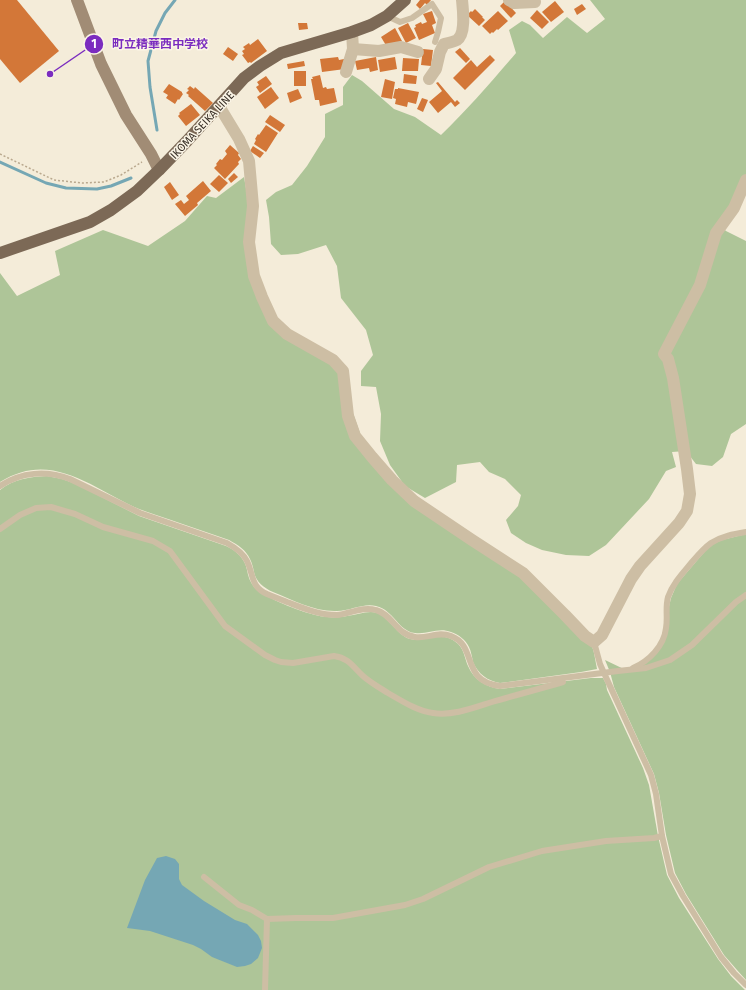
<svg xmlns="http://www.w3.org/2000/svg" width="746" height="990" font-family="'Fira Sans','Noto Sans JP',sans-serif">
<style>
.green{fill:#aec598}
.water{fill:#75a7b4}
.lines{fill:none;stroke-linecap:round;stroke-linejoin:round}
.stream{stroke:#75a7b4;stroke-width:3}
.building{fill:#d37738}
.path{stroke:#b9a88e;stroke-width:1.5;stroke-dasharray:2 2;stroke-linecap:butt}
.lane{stroke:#cdbea4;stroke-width:6}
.street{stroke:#cdbea4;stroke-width:12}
.secondary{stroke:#a18c75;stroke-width:12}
.primary{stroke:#7c6956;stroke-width:12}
.labels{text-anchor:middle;stroke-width:3;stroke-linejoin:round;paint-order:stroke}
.street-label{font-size:11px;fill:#382f26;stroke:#fbf5e6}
.leader{fill:none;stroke:#7b2cbf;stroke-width:1.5}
.callout-dot{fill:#7b2cbf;stroke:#fbf5e6;stroke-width:1.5}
.mark-label{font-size:12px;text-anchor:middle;font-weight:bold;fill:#fff}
.callout-label{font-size:12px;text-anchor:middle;font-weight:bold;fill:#7b2cbf;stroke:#fbf5e6;stroke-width:3;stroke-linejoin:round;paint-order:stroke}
</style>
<rect width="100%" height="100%" fill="#f4ecd9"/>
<g class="green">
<path d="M 590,0 L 746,0 L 746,179 L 723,228 L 726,231 L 746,241 L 746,424 L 731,434 L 723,457 L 712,466 L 696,464 L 686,451 L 672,452 L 676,467 L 666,471 L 649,499 L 606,545 L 589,556 L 566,555 L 542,550 L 526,543 L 511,533 L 506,520 L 518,506 L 521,495 L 505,479 L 489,472 L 480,462 L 457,465 L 456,482 L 425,498 L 405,486 L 390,465 L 380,441 L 381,414 L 376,387 L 361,386 L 361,371 L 373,355 L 366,330 L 341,298 L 337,266 L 326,245 L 298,254 L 281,255 L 271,244 L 269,217 L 266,200 L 276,192 L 292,185 L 307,166 L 325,137 L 325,114 L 343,105 L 343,87 L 352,75 L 362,81 L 394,109 L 415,117 L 441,135 C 468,109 492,81 516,53 L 509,30 L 522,21 L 530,25 L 543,38 L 567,17 L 587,33 L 605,19 Z"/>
<path d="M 244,177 L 249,206 L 245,242 L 270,323 L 331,363 L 339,373 L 369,459 L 520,576 L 592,646 L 594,653 L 597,669 L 581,672 L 500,683 C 488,681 478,674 473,662 C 472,657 471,651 469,647 C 466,640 458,634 451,632 C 438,627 427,635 415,633 C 398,631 394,610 376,606 C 363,603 350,611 337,611 C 315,612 293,600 273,592 C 264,588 256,582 254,572 C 253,567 252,563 250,559 C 246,550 238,545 229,540 C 210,533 190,527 171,520 C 160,516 149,513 139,509 C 93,489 52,449 0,482 L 0,273 L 17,296 L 60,275 L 55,251 L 103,230 L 148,246 L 185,221 L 207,196 L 216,198 Z"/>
<path d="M 47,476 L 62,479 L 76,484 L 139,516 L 226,546 C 237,551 245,559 247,570 C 248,576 250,582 254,587 C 263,597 295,609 308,613 C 320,617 334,619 347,616 C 355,615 363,612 371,612 C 387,612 393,631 407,638 C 421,644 437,632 451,639 C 464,646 463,653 468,666 C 474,680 486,687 500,689 L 591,678 L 603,678 L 606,684 L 607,690 L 643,768 L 649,785 L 658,836 L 667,875 L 679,898 L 718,959 L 731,976 L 745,990 L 0,990 L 0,490 C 14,479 29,477 47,476 Z"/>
<polygon points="746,534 746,980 737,970 724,955 686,894 675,873 666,835 659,793 654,774 614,687 610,672 605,660 630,672 658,652 668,611 671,598 677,584 706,550 713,544 722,540"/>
</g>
<polygon class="water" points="166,856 175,859 179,864 179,879 182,885 204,901 235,920 247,924 258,935 261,941 262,948 258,958 251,964 245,966 237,967 212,957 201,949 193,945 150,931 127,928 145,880 157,858"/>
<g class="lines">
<g class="stream">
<polyline points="157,130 150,87 148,61 156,31 165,13 175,0"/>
<polyline points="0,162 46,183 66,188 97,189 111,186 131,178"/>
</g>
</g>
<g class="building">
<polygon points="0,0 17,0 59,51 20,83 0,59"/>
<polygon points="420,0 431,0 427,5 425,3 420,9 416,5"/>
<polygon points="505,1 516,13 511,18 500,6"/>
<polygon points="555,1 564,12 551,22 542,12"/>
<polygon points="582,4 586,9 577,15 574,9"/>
<polygon points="475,9 483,17 482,17 485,20 479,26 467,15 471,11 472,12"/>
<polygon points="537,10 549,22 542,29 530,18"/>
<polygon points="432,11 436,23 432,25 435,33 419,40 414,28 416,27 415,25 421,22 422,24 427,22 423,14"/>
<polygon points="498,11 508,21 498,30 497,29 493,33 492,32 490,34 482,26"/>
<polygon points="298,23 307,23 308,29 299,30"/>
<polygon points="408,23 416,38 406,43 398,28"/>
<polygon points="395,28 402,41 394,46 387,47 381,37"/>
<polygon points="258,39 267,51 251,63 250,62 248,63 242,55 244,54 242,51 245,49 243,47 249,43 250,45"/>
<polygon points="228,47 238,54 233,61 223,54"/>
<polygon points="460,48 470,59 466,63 455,52"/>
<polygon points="423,49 433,50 431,66 421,65"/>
<polygon points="490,55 495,60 465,90 453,78 471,60 477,67"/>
<polygon points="338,57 339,60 344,59 345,69 322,72 320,59"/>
<polygon points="376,57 378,70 370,72 369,68 357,70 355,61"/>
<polygon points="395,57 397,69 380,72 378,60"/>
<polygon points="403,58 419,59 418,71 402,71"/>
<polygon points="304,61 305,66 288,69 287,64"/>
<rect x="294" y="71" width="12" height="15"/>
<polygon points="404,74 417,76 416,84 403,83"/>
<polygon points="320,75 323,88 326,87 327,89 334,88 337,102 320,106 319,100 315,100 311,79 313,79 312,77"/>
<polygon points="266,76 272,84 260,93 256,87 259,85 257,82"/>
<polygon points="385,79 395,82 392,99 381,97"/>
<polygon points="438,82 455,102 457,100 460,103 455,107 451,102 438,113 429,102 442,91 436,83"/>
<polygon points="169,84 182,92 182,93 183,94 179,100 178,99 175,104 166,98 168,95 163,92"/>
<polygon points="190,86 194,89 195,87 213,103 205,111 188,96 189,95 186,93 189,90 187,89"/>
<polygon points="271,87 279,98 265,109 257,97"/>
<polygon points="398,88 419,92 416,104 408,102 407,107 395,104 396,99 393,98 395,89 398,89"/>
<polygon points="298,89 302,98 290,103 287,93"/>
<polygon points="422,98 428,100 423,112 417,109"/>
<polygon points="191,104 200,115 186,126 178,116 180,114 179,113"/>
<polygon points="270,115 285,125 280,132 265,122"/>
<polygon points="266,125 278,133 266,152 254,144 256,140 255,139 258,134 259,135"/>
<polygon points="230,145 239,153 238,155 241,159 238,162 239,164 225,179 214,168 217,165 216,164 220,159 222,160 227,154 225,151"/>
<polygon points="253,146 264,153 260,158 250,151"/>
<polygon points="234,173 238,177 231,183 228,179"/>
<polygon points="219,175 228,183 219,192 210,184"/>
<polygon points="203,181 211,191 197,203 198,205 185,216 175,204 181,200 184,204 189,200 186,196"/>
<polygon points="170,182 179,195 172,200 164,187"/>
</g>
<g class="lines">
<polyline class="path" points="0,154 54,180 82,183 104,182 121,175 142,162"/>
<g class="lane">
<polyline points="387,16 400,22 412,18 432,4 441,18 438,32 435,42"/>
<path d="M 0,486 C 21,472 46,470 70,479 L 140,513 L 227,543 C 236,548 243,553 247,561 C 254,575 250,586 267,594 C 274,597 280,599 287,602 C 303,608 319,615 337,615 C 349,614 363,606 376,610 C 392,614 397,635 415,637 C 427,639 438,631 451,636 C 478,646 460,681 500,686 L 618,671 L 646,668 L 670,660 L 692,645 L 736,602 L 746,595"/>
<path d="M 0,529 L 20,515 L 36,508 L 51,507 L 75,514 L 103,527 L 153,541 L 170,551 L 225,626 L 265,655 L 275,660 L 281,662 L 293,663 L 334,656 C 349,658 353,667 363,676 C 371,683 380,688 388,693 C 402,701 417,711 433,713 C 453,716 473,708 492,702 C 516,695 539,689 563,682"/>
<polyline points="594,642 600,664 604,673 651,775 656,794 662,836 671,874 683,896 721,957 734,973 746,985"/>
<path d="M 633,668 C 649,661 664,646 666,628 C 668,618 665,608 668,597 C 673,583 683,573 692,562 C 698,555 704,548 711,543 C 722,536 734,534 746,532"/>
<polyline points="204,877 239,905 252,910 267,919 296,918 333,918 405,905 423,899 489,867 542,851 606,841 654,838 662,836"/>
<polyline points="265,990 267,919"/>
</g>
<g class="street">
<polyline points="509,0 514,3 535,2"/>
<polyline points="353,49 379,51 401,47 418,52"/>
<polyline points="346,72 353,49 352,32"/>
<path d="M 429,79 L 436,69 L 440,52 L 444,44 C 448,43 453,42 457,40 C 466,34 463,10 462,0"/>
<polyline points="219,106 239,139 249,161 253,206 249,242 254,276 262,297 273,321 287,334 333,360 343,371 348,416 355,436 372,457 392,480 414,501 472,540 523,573 565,615 585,636 594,642 602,635 631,579 640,566 679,523 687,511 690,494 687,469 673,378 668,359 664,354 700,285 716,233 734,208 746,180"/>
</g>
<polyline class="secondary" points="77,0 101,64 126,115 151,154 159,170"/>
<polyline class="primary" points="0,253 90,222 111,210 137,191 159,170 187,141 244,78 260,66 281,53 352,32 371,25 387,16 405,0"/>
</g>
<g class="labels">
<g class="street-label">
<text transform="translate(202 125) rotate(-47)" y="4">IKOMA SEIKA LINE</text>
</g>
</g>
<path class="leader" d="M50 74L94 44"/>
<g class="callout-dot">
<circle cx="50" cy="74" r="4"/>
<circle cx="94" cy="44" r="10"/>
</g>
<g class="mark-label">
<text x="94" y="48">1</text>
</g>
<g class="callout-label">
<text x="160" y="48">町立精華西中学校</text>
</g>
</svg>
